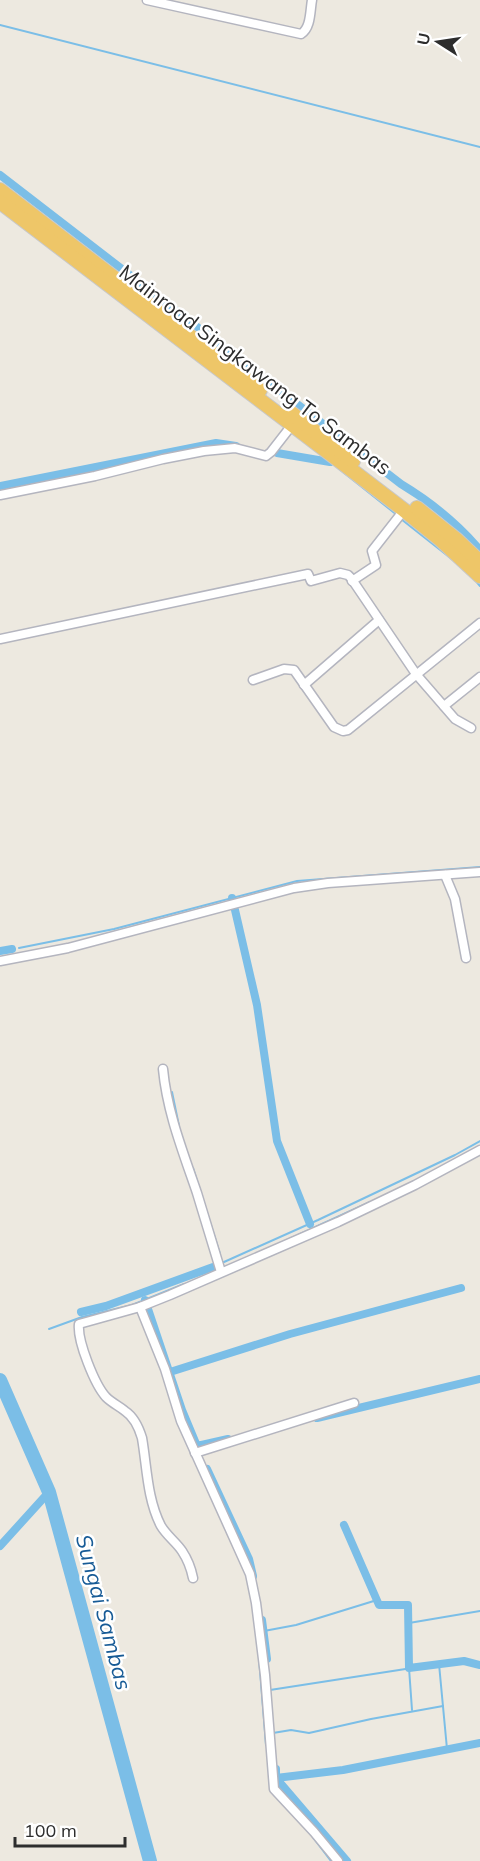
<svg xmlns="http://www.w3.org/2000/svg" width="480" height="1861" font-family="Mulish,sans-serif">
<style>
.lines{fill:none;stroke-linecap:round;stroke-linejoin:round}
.stream{stroke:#7bbee7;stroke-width:2}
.canal{stroke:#7bbee7;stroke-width:8}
.river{stroke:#7bbee7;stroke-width:14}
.minor-casing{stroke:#b4b5bf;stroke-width:11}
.trunk-casing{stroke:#c8c8c8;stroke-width:16}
.minor{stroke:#fff;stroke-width:8}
.trunk{stroke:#eec668;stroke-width:14}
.labels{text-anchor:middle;stroke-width:5;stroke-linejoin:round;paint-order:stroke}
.street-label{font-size:21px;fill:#2d2d2d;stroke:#fff}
.water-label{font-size:22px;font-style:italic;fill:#175b96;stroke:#fff}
</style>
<rect width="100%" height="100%" fill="#ede9e0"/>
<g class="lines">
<g class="stream">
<polyline points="0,25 480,147"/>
<polyline points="338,468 397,515"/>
<polyline points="401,519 453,560"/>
<polyline points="475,580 480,586"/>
<polyline points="19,948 114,929 297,881 480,867"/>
<polyline points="172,1092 179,1126"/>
<polyline points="193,1168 220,1254"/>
<polyline points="287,1240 370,1202"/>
<polyline points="224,1262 318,1220 455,1155 480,1141"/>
<polyline points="49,1329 82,1317 132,1305 184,1284"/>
<polyline points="409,1623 480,1611"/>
<polyline points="264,1631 296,1625 377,1600"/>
<polyline points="259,1658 266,1745"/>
<polyline points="439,1664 447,1749"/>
<polyline points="409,1668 412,1710"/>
<polyline points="270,1690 412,1668"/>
<polyline points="273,1733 291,1730 309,1733 371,1719 443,1706"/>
<polyline points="312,1836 331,1861"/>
</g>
<g class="canal">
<path d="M 0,175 L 401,484 C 431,502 457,523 480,550"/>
<polyline points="277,453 330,462"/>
<polyline points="0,486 216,443 236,446"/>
<polyline points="232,898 232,899"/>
<polyline points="235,910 257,1005 277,1141 310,1224"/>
<polyline points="0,951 12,949"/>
<polyline points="145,1300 182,1410 197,1446 228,1439"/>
<polyline points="81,1312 106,1306 213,1267"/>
<polyline points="170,1372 290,1334 461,1288"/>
<polyline points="317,1418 480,1379"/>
<polyline points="207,1469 249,1559 253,1576"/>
<polyline points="344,1525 379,1605 408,1605 409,1668 464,1661 480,1665"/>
<polyline points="0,1546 49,1492"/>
<polyline points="262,1620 267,1659"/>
<polyline points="276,1769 276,1778 347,1861"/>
<polyline points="276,1778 343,1770 480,1743"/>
</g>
<polyline class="river" points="0,1380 49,1492 150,1861"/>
<defs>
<g id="minor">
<path d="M 147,0 L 301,34 C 311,28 310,11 312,0"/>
<polyline points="0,495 95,476 163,459 204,451 235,448 266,456 271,452 292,425"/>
<polyline points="352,581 376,565 372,551 404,510"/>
<polyline points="0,639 308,574 311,581 340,573 348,575 351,578 416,674 455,719 471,728"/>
<polyline points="253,680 284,669 294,670 334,727 343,731 348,730 480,623"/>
<polyline points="304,685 379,620"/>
<polyline points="444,706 480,677"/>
<polyline points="445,875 455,899 466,958"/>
<polyline points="0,961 68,948 294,888 328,883 480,872"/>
<path d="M 163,1069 C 167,1112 183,1152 197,1193 C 205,1219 213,1246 221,1272"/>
<polyline points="140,1307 165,1369 181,1421 250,1574 256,1603 265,1675 274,1789 314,1832 338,1861"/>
<polyline points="195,1453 354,1403"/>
<path d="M 193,1578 C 191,1568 188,1560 182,1551 C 176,1542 167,1536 161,1526 C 147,1499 147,1467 142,1438 C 139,1428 134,1417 125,1411 C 119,1406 112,1403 106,1397 C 95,1385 77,1341 79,1324 L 140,1307 L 170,1295 L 338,1222 L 415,1185 L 480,1150"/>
</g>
<g id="trunk">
<polyline points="0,190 260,390"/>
<polyline points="0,202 404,510 441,540 480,576"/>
<polyline points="290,412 353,461"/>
<polyline points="417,508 457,540 480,562"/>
</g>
</defs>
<use href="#minor" class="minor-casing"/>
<use href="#trunk" class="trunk-casing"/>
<use href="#minor" class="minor"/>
<use href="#trunk" class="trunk"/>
</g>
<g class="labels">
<g class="street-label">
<text transform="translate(255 370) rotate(37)" y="7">Mainroad Singkawang To Sambas</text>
</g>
<g class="water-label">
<text transform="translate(104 1612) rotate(75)" y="8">Sungai Sambas</text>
</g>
</g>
<g transform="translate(438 42) rotate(282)" stroke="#ffffff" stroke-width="4.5" paint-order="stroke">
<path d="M0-4.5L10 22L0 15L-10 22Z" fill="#2d2d2d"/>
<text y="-9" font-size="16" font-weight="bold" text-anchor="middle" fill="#2d2d2d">U</text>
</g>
<path d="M15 1837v9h110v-9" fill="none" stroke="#2d2d2d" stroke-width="3"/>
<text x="24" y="1837" font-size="18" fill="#2d2d2d" stroke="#ffffff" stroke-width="4.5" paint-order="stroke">100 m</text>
</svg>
